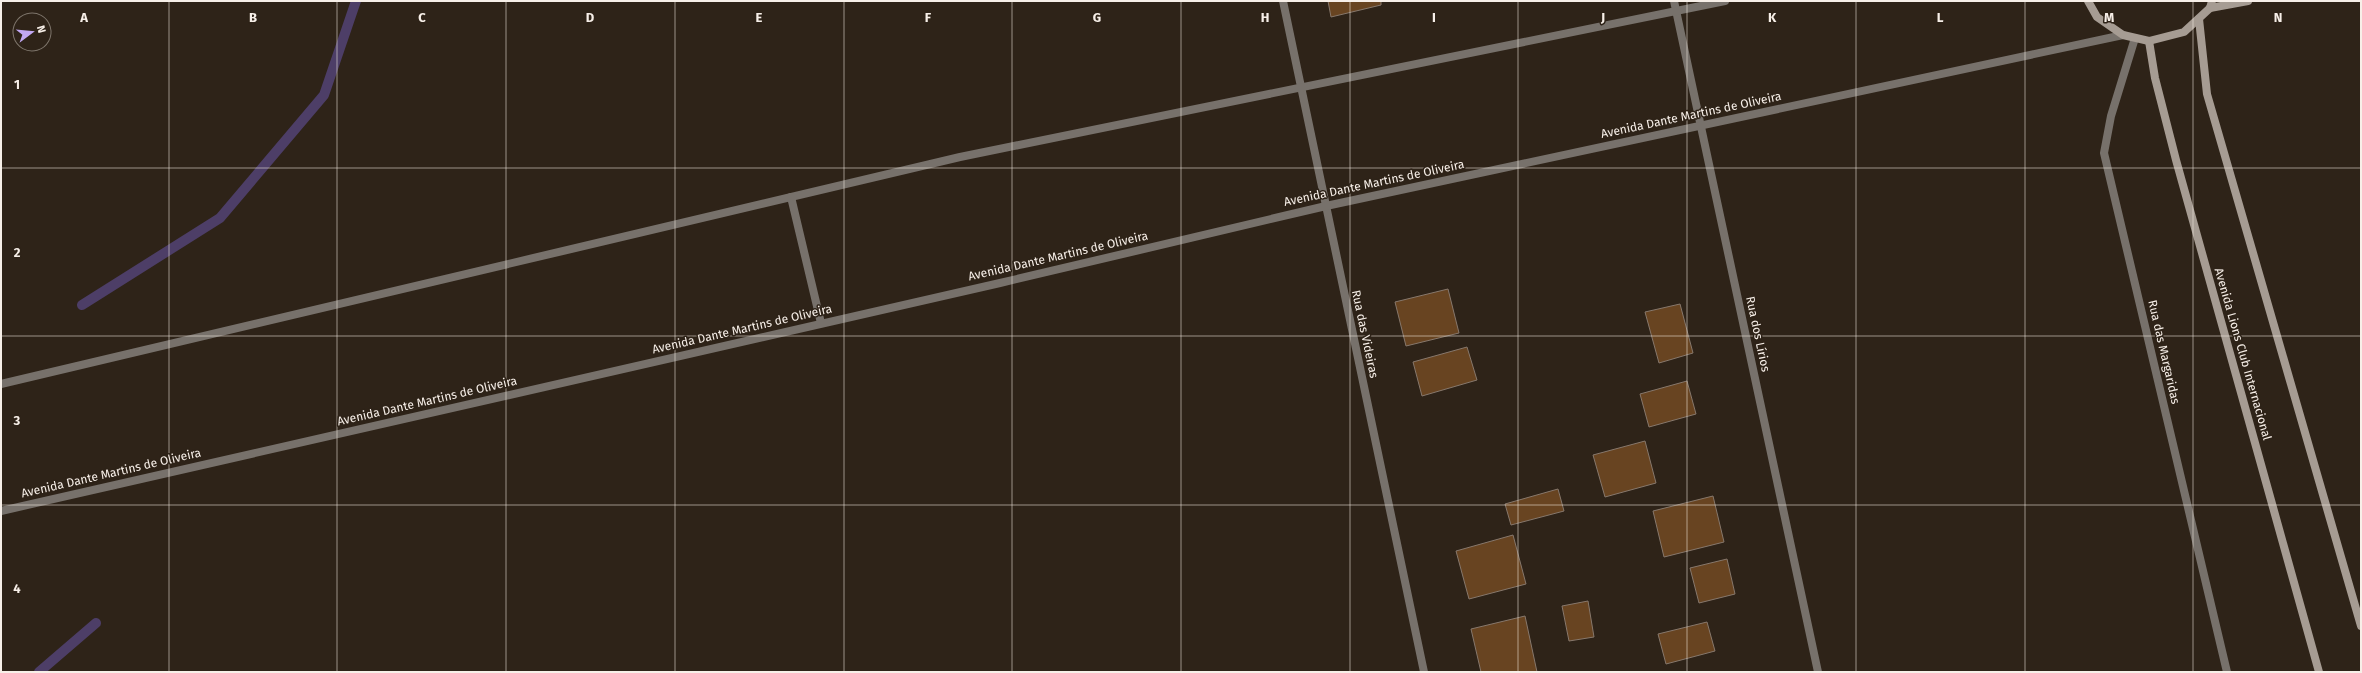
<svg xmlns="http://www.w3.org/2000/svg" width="2362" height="673" font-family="'Fira Sans',sans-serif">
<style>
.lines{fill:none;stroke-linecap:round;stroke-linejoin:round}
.stream{stroke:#4d3e67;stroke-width:10}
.building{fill:#684421;stroke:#87786c}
.street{stroke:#77716b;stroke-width:8}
.secondary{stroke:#a69c93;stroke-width:8}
.grid{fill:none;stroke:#f7efe8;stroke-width:1;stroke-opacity:0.55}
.labels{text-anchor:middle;stroke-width:3;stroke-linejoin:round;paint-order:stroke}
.street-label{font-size:12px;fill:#f7efe8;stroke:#2e2318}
.grid-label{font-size:13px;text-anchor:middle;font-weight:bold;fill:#f7efe8;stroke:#2e2318;stroke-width:3;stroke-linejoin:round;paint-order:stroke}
</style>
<rect width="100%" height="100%" fill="#2e2318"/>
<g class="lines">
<g class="stream">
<polyline points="82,305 220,218 324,95 356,1"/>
<polyline points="39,672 96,623"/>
</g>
</g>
<g class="building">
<polygon points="1328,1 1381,1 1381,5 1331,17"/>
<polygon points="1448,289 1459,333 1406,346 1395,302"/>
<polygon points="1680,304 1693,353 1659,363 1645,312"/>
<polygon points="1467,347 1477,380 1422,396 1413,362"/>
<polygon points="1687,381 1696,414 1649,427 1640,394"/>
<polygon points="1645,441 1656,483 1605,497 1593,455"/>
<polygon points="1558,489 1564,511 1511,525 1505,504"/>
<polygon points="1713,496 1724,542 1664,557 1653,511"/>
<polygon points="1513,535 1526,584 1469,599 1456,551"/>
<polygon points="1727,559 1735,594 1699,603 1690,568"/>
<polygon points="1588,601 1594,637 1569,641 1562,606"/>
<polygon points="1525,616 1537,672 1481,672 1471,629"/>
<polygon points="1707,622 1715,651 1666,664 1658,634"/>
</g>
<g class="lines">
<g class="street">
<polyline points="1283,1 1424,672"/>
<polyline points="1674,1 1818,672"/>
<polyline points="2135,38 2111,116 2104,153 2227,672"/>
<polyline points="791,197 821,323"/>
<polyline points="1,384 960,157 1725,1"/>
<polyline points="1,511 1000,283 1326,206 2123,35"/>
</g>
<g class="secondary">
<polyline points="2088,1 2097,17 2123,35 2149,41 2184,32 2210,8 2212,1"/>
<polyline points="2210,8 2248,1"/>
<polyline points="2199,19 2207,94 2361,626"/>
<polyline points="2149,41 2155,78 2176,160 2319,672"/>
</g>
</g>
<path class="grid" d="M 169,1 L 169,672M 337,1 L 337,672M 506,1 L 506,672M 675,1 L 675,672M 844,1 L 844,672M 1012,1 L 1012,672M 1181,1 L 1181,672M 1350,1 L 1350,672M 1518,1 L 1518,672M 1687,1 L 1687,672M 1856,1 L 1856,672M 2025,1 L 2025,672M 2193,1 L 2193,672M 1,168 L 2361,168M 1,336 L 2361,336M 1,505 L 2361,505"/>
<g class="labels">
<g class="street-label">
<text transform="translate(1691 115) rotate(-12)" y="4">Avenida Dante Martins de Oliveira</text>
<text transform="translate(1374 183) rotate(-12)" y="4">Avenida Dante Martins de Oliveira</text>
<text transform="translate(1058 256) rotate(-13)" y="4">Avenida Dante Martins de Oliveira</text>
<text transform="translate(742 329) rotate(-13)" y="4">Avenida Dante Martins de Oliveira</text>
<text transform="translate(1365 334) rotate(78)" y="4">Rua das Videiras</text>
<text transform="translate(1758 334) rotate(78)" y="4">Rua dos Lírios</text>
<text transform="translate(2164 352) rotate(77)" y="4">Rua das Margaridas</text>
<text transform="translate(2243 354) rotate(74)" y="4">Avenida Lions Club Internacional</text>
<text transform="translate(427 401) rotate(-13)" y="4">Avenida Dante Martins de Oliveira</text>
<text transform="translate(111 473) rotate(-13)" y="4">Avenida Dante Martins de Oliveira</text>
</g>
</g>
<g class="grid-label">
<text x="84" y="22">A</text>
<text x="253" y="22">B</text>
<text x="422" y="22">C</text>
<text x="590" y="22">D</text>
<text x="759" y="22">E</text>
<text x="928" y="22">F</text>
<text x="1097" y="22">G</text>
<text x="1265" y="22">H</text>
<text x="1434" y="22">I</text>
<text x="1603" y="22">J</text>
<text x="1772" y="22">K</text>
<text x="1940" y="22">L</text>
<text x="2109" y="22">M</text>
<text x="2278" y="22">N</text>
<text x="17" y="89">1</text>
<text x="17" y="257">2</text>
<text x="17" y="425">3</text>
<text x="17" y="593">4</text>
</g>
<rect width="2362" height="673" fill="none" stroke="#f7efe8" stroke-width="4"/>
<g transform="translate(32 32) rotate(74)"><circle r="19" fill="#2e2318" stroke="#7e756b"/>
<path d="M0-3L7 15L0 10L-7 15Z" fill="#c2a8f3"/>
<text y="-6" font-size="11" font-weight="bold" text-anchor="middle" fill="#f7efe8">N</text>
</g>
</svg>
